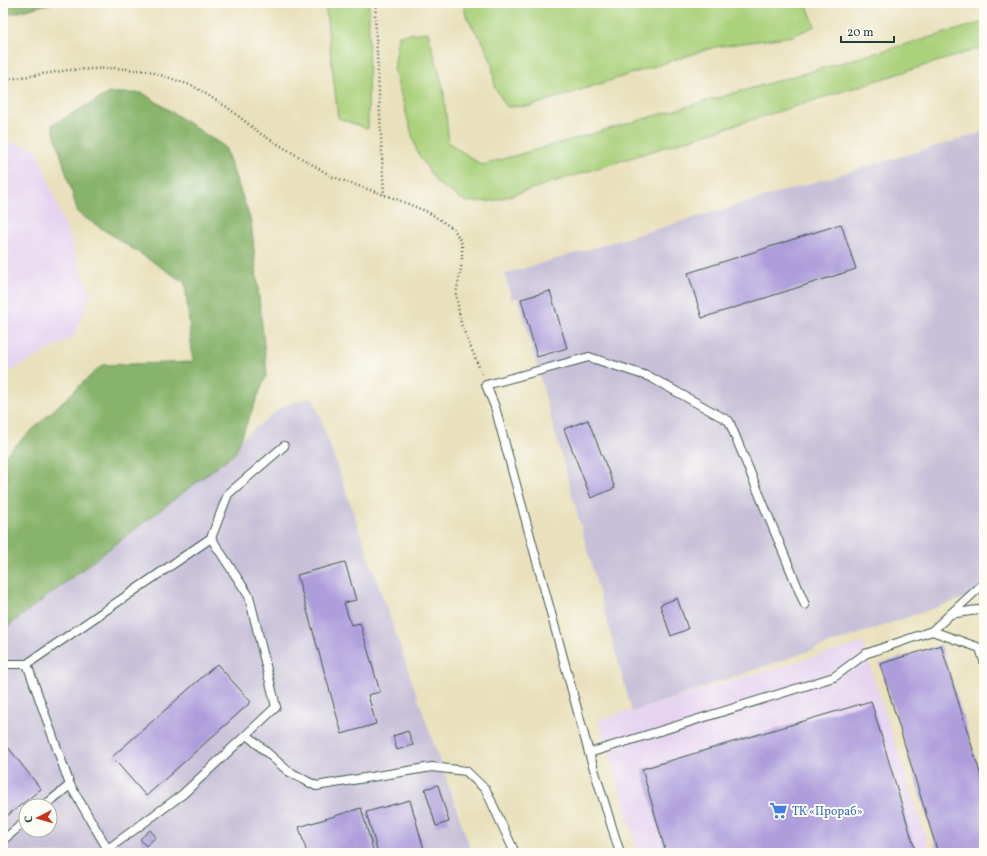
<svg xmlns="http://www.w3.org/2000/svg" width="987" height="856" font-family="Vollkorn,serif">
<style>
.built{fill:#e5d3f0}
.industrial{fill:#c7c0d8;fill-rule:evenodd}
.green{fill:#aad17b;stroke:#648758}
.forest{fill:#87b36b;stroke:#537850}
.building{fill:#ad9ddb}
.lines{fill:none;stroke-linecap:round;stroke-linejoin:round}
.service-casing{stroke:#3d5649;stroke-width:10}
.path{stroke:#3d5649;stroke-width:2.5;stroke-dasharray:1 3;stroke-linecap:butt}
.service{stroke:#fff;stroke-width:8}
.labels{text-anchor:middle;stroke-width:4;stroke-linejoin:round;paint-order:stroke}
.shop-label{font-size:12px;fill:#366cbe;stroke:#fdfcf7;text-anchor:start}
</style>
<rect width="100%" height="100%" fill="#fdfcf7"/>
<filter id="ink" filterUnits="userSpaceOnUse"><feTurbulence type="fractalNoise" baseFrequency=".025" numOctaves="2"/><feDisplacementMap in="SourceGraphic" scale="8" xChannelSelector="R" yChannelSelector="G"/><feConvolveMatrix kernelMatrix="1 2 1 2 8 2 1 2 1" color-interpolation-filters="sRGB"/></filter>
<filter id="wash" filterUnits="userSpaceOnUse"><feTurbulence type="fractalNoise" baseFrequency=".012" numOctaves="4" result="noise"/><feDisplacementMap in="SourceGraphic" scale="16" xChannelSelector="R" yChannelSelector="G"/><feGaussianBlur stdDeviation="0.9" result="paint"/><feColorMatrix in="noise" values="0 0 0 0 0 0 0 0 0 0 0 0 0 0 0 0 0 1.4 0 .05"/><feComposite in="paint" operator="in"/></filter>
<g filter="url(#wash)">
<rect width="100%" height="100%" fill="#e9e1bd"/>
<g class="built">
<polygon points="7,142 36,148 91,295 74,336 3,375 3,143"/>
<polygon points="862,643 931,853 638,853 599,720"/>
</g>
<g class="industrial">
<polygon points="984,132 984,591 632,712 518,298 511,299 505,274"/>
<path d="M 313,397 L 472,853 L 3,853 L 3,629 L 283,406 ZM 26,806 L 50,806 L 50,830 L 26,830 Z"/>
</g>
<g class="green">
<polygon points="325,3 369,3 368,129 338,118"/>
<polygon points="463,3 813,3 808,8 815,26 793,36 715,47 531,106 507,107 495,88 492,64 484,44 467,18"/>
<polygon points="984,22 984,47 493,201 466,202 437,183 417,152 394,70 399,35 428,32 443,87 449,143 482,165"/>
</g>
<g class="forest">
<polygon points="3,3 52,3 3,16"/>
<polygon points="109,93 143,93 225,147 251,221 267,373 235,453 3,630 3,457 102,365 193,362 185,283 78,213 52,125"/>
</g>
<g id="blocks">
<g class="building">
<polygon points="841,224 856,269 702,318 688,273"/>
<polygon points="550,291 567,348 537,357 521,299"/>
<polygon points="588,420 615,488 591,498 564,429"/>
<polygon points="345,562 356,600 344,603 351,625 360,623 380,692 368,695 376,724 342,734 297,575"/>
<polygon points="677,598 688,629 671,636 660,605"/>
<polygon points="941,645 984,786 984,853 938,853 880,664"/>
<polygon points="217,664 251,702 146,796 112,757"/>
<polygon points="871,701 916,853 666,853 642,769"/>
<polygon points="408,731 413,745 397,750 393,736"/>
<polygon points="3,741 41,789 3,819"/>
<polygon points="438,785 449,822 436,826 425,789"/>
<polygon points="410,800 425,853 378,853 366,812"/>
<polygon points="361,808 374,853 307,853 299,827"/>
<polygon points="150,830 156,837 146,846 140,839"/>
</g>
</g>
</g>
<g filter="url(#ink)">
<use href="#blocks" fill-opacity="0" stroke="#3d5649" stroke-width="1"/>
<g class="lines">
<defs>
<g id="service">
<polyline points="950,614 984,609"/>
<polyline points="932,631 980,648 984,661"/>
<polyline points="3,664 27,664 211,538 228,494 284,446"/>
<polyline points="27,664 70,785 110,853"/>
<polyline points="247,735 288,771 316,786 432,767 466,771 486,790 515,853"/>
<polyline points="589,753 834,677 865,654 932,631 981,586 984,585"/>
<polyline points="44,806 70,785"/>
<polyline points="3,840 26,821"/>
<polyline points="108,849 183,794 276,707 249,596 211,538"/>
<polyline points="620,853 589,753 495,407 486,385 589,357 650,377 729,421 805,605"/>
</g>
</defs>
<use href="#service" class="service-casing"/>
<g class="path">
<polyline points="377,3 375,14 384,195"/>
<polyline points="3,80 69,70 115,68 149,71 193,86 227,107 261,134 333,177 396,199 428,212 454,229 462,244 462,263 456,294 461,324 482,374"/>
</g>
<use href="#service" class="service"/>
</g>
</g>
<defs>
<symbol id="supermarket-bare" viewBox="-9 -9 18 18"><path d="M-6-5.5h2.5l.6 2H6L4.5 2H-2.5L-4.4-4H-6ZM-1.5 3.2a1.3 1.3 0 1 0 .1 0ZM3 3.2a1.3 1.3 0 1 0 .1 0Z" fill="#3f7fe0" stroke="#fdfcf7" stroke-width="2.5" paint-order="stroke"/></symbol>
</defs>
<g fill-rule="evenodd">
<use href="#supermarket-bare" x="766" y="798" width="25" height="25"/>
</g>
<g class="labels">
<g class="shop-label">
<text x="792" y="815">ТК «Прораб»</text>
</g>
</g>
<rect width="987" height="856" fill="none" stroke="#fdfcf7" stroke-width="16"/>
<g transform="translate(38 818) rotate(264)"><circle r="19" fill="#fdfcf7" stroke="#a4b0a9"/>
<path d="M0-3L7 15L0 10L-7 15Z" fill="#c8321e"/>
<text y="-6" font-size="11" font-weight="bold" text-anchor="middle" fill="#1f3d34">С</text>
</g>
<path d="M841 36v6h53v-6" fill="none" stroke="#1f3d34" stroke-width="2"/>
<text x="847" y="36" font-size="12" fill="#1f3d34" stroke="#fdfcf7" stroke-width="3" paint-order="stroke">20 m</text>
</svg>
